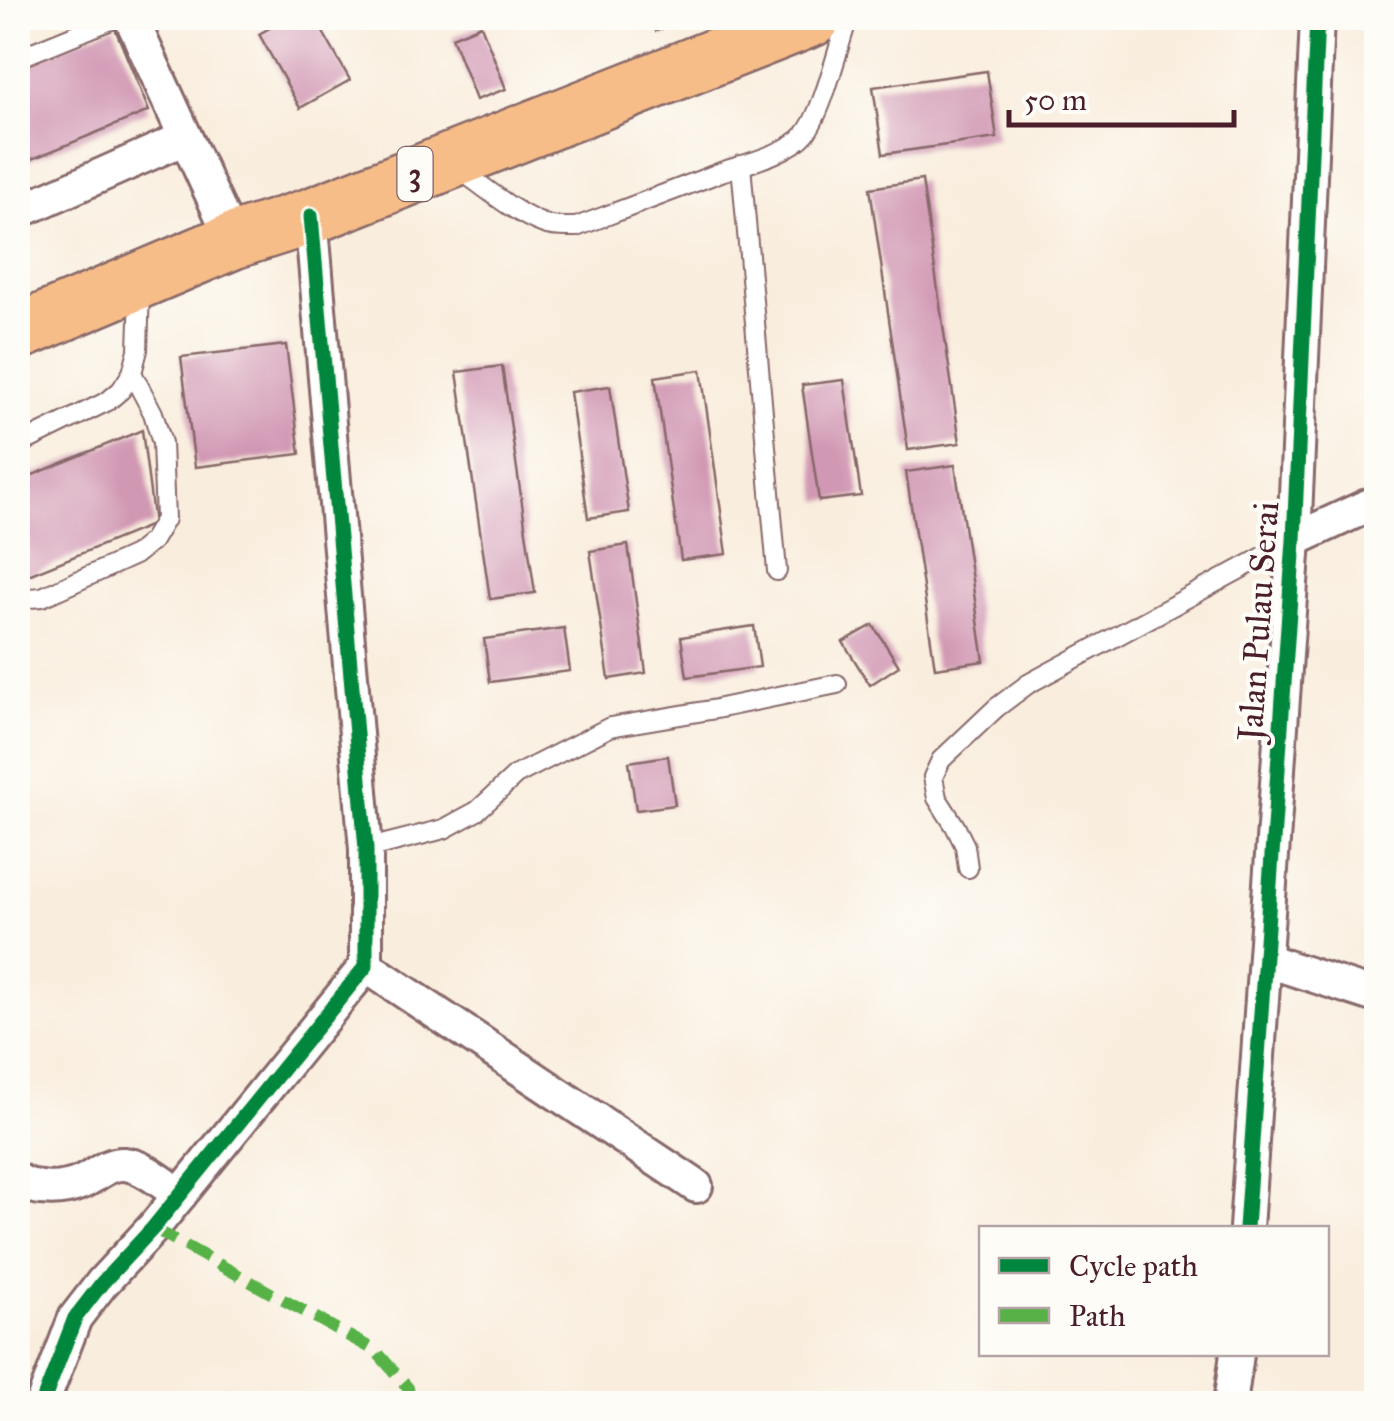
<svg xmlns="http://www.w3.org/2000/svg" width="1394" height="1421" font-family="'IM FELL Great Primer',serif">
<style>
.building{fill:#d198b4}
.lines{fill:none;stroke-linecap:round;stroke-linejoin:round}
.lane-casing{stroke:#876769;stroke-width:22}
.street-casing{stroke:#876769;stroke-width:38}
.highway-casing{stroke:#876769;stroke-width:60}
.lane{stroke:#fff;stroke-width:18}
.street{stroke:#fff;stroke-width:32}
.highway{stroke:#f7bd88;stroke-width:55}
.quiet{stroke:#57b146;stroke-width:12;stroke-dasharray:25 12;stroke-linecap:butt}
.cycleway-casing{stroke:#fdfcf7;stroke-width:21}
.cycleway{stroke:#00873e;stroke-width:15}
.labels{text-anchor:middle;stroke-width:8;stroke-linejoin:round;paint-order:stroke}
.shield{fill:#fdfcf7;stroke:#806168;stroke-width:2.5}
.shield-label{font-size:32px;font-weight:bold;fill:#4a1f2b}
.street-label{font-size:35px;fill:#4a1f2b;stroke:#fdfcf7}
</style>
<rect width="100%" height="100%" fill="#fdfcf7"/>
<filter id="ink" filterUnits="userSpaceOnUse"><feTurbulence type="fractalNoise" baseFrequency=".01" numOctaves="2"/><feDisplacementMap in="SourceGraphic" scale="20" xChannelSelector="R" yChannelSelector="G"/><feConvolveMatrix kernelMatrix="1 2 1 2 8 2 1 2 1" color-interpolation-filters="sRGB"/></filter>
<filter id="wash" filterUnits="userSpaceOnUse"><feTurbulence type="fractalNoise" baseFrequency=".0048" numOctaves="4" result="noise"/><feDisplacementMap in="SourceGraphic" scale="40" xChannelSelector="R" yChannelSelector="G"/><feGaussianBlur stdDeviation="2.25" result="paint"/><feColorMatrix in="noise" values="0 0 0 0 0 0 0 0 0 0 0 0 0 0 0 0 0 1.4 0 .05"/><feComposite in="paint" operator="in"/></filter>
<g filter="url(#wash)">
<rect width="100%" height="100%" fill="#f9eddd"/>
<g id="blocks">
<g class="building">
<polygon points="288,18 315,18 350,80 300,108 259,34"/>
<polygon points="651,18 692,18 656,31"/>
<polygon points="481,25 506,89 476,100 452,37"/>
<polygon points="114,26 149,111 18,165 18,66"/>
<polygon points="987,71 997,138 883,154 873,87"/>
<polygon points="922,180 960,443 908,450 870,188"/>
<polygon points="286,345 300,454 195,467 181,357"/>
<polygon points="502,366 535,593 490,599 457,372"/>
<polygon points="701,370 727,554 681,560 655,377"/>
<polygon points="844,380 861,496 819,501 802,385"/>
<polygon points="610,386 629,512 588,518 570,392"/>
<polygon points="142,430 154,524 26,576 18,575 18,481"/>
<polygon points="955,465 984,661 935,668 906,472"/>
<polygon points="628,545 646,673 609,679 590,551"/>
<polygon points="873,625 899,666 870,685 843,642"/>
<polygon points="754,626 760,667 687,677 681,637"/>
<polygon points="564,628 570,671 490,682 484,639"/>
<polygon points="668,756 675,805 636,810 629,762"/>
</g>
</g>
</g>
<g filter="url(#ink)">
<use href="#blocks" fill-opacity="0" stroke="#876769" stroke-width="2.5"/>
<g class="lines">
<defs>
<g id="lane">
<polyline points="18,58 116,18"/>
<polyline points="741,165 777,571"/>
<path d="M 456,167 C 482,185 515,214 544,224 C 554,228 565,227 576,227 C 624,209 673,191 721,172 C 745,164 789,153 805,134 C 823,112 838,47 848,18"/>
<polyline points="18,445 108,401 121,390 132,373 138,350 140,290"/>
<polyline points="18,599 42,597 135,555 152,541 165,519 162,443 153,413 132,373"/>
<polyline points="366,849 444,829 477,811 516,775 610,727 716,709 837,684"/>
<polyline points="968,868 965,846 955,826 937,798 933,777 941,760 996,708 1028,684 1294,540"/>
</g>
<g id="street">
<polyline points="131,18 233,241"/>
<polyline points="18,212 185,138"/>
<polyline points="1294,540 1376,502"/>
<polyline points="1265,960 1376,996"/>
<polyline points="366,966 696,1186"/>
<path d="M 18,1180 C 35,1191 61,1191 80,1183 C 95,1177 106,1163 124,1164 C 143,1165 165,1185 180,1195"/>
<polyline points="1246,1228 1294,540 1317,18"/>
<polyline points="42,1404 75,1318 102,1283 153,1228 366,966 366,849 311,216"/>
<polyline points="1230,1404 1237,1354"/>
</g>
<polyline id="highway" points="18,332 233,241 311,216 813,18"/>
</defs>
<use href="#lane" class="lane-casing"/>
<use href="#street" class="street-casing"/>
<use href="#highway" class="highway-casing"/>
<use href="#lane" class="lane"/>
<use href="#street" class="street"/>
<use href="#highway" class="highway"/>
<polyline class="quiet" points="153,1228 376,1351 408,1388 411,1404"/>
<defs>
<g id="cycleway">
<polyline points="1246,1228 1294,540 1317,18"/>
<polyline points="42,1404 75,1318 102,1283 153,1228 366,966 366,849 311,216"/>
</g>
</defs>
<use href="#cycleway" class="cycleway-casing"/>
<use href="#cycleway" class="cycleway"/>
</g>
</g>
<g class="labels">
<rect class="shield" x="397.5" y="147" width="35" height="54" rx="8"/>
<g class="shield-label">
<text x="415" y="185">3</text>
</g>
<g class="street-label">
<text transform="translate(1258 621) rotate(-86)" y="12">Jalan Pulau Serai</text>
</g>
</g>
<rect width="1394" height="1421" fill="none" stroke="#fdfcf7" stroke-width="60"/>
<rect x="979" y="1226" width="350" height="130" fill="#fdfcf7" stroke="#b5a4a5" stroke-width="2.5"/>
<rect x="999" y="1258" width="50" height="15" fill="#00873e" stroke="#b5a4a5" stroke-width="2.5"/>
<text x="1069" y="1276" font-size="30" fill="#4a1f2b">Cycle path</text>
<rect x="999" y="1308" width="50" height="15" fill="#57b146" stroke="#b5a4a5" stroke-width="2.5"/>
<text x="1069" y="1326" font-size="30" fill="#4a1f2b">Path</text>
<path d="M1009 110v15h225v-15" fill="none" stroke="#4a1f2b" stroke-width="5"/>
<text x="1024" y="110" font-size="30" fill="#4a1f2b" stroke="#fdfcf7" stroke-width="8" paint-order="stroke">50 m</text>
</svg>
